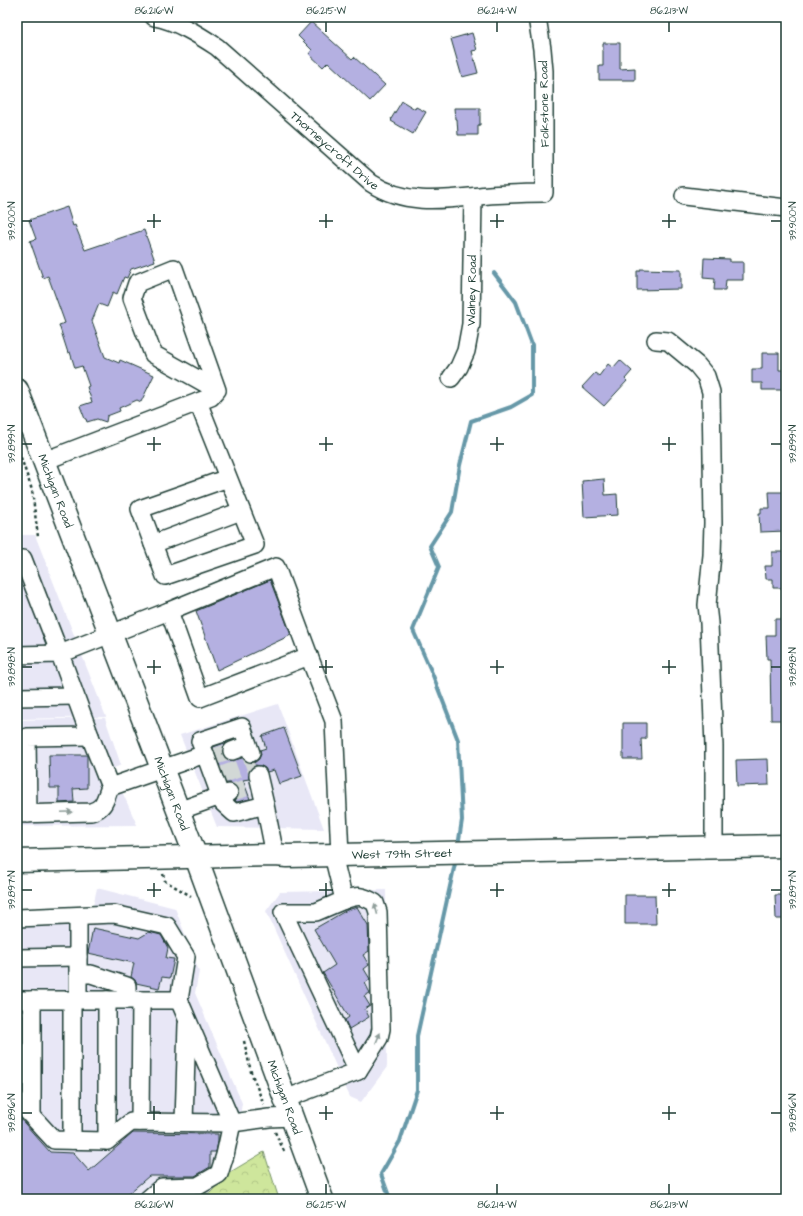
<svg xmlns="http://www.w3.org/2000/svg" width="803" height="1216" font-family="'Architects Daughter',sans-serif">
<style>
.built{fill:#e8e7f6}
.forest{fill:url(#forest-crowns);stroke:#769268}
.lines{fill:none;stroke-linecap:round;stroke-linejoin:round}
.stream{stroke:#6698a8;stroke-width:4}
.building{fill:#b4b0e1;stroke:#1f3d34}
.minor-tunnel{stroke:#d2d8d6;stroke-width:17;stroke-dasharray:17 8;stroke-linecap:butt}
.minor-casing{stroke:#1f3d34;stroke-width:20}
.major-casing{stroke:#1f3d34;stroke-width:25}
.path{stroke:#1f3d34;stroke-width:2.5;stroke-dasharray:3 3;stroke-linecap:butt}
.minor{stroke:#fff;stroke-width:17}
.major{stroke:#fff;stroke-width:22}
.oneway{fill:#8f9e9a}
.ticks{fill:none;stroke:#1f3d34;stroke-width:1.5}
.labels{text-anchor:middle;stroke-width:3.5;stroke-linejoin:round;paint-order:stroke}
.street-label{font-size:12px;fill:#1f3d34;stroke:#fff}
.neatline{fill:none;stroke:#1f3d34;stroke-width:1.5}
.ticks-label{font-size:10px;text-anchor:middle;fill:#1f3d34}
</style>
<defs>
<pattern id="forest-crowns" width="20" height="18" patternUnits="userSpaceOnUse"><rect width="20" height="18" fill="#cee69c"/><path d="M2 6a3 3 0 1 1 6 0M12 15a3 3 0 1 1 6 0" fill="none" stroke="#b0c687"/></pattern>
</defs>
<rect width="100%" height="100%" fill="#fff"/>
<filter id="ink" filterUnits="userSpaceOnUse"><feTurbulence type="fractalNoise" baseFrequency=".025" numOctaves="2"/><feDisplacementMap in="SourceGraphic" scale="8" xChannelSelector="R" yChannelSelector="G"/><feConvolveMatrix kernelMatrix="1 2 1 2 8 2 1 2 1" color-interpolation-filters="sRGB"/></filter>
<g filter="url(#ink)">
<g class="built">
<polygon points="17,535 35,535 106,717 17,719"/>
<polygon points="278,704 324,829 217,827 180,735"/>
<polygon points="105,718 121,765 112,769 137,825 19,826 17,792 17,720"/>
<polygon points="97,888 175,908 199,971 195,993 242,1103 237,1135 227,1174 210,1193 171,1199 17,1199 17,909 93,906"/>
<polygon points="386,890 387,1067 361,1102 350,1097 266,911 280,892"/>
</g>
<polygon class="forest" points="264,1152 279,1199 171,1199 210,1193 227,1174"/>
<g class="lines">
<g class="stream">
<polyline points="458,846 462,820 458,740 432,673 413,630 439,567 430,546 452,512 460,465 471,421 511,407 532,395 532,345 516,302 494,273"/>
<polyline points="390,1199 381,1174 400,1141 417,1090 417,1036 456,859"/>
</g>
</g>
<g class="building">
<polygon points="311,22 352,59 354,57 385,85 370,101 328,62 323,67 309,54 312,50 298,36"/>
<polygon points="472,33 477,50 472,51 478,73 462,77 451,39"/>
<polygon points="603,43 620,43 620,69 635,68 635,80 599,80 599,66 603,66"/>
<polygon points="402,101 415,109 416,107 426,112 413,134 391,121 392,120 391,119"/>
<polygon points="454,108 480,108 480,125 478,125 478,135 458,135 457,119 455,119"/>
<polygon points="67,207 73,226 75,225 85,250 144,230 155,261 131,269 127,278 124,277 117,294 113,292 107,307 99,304 92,321 105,357 119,363 120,360 154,375 141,402 137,400 119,408 120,411 107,416 106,422 97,419 87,422 86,419 85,419 80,406 92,402 87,387 89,386 82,366 75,368 70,352 68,353 59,325 65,323 48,276 43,278 30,241 36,239 29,220"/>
<polygon points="704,258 730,259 730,262 743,262 743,280 726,280 725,290 714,290 715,279 703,278"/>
<polygon points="640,269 681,270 681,289 637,290 637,271 640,271"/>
<polygon points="762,353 779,353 779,370 786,370 786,390 762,390 762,383 752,383 752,369 762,369"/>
<polygon points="620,360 632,371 625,379 627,381 604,406 582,387 595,373 599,376 608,364 613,368"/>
<polygon points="604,479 605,495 617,494 618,515 584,517 582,481"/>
<polygon points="769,492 786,492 786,531 760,532 759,513 761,513 761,508 770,508"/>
<polygon points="772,552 786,552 786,588 773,588 773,579 766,579 765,566 772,566"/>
<polygon points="270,580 291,635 217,670 196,611"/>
<polygon points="775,619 786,619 786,720 771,720 770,659 767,659 766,635 775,635"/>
<polygon points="623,723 646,723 646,739 641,739 642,759 623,759"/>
<polygon points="284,728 302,776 279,784 274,770 267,772 265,768 261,766 255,765 251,767 249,772 249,779 243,780 250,799 237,802 235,801 239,795 238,789 235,785 231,783 226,783 213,747 227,742 224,745 222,750 223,755 226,759 231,761 242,758 249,763 254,763 259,759 261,754 260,750 266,748 262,736"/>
<polygon points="49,755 87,755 87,788 73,789 74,802 59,803 59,788 50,788"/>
<polygon points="768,759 769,785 737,786 736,760"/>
<polygon points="625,895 655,895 656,924 625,924"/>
<polygon points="775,895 786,895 786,919 776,919"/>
<polygon points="357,907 368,925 369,951 363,955 369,965 364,969 370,979 365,983 370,993 364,996 370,1006 365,1009 369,1017 349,1029 345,1020 349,1017 323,973 335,965 314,929 347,910"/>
<polygon points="93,928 139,938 149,932 161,935 168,948 166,958 174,959 170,978 162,977 159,988 136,983 135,980 131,977 134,963 88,953"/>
<polygon points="17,1115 50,1152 73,1153 89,1171 133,1133 218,1134 218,1142 216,1152 210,1152 210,1167 195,1176 149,1176 122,1199 17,1199"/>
</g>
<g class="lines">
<g class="minor-tunnel">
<polyline points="216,756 232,751"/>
<polyline points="222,775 254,763"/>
<polyline points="229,793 246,788"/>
</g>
<defs>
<g id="minor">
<path id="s1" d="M 154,17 C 177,21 199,35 217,47 L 371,183 C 407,207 448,199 489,195 C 508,194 526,193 544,193 L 544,71 L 542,49 L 537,17"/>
<polyline points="684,196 786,208"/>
<polyline points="656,340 668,341 697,365 706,376 711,392 713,523 712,555 707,605 709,623 714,746 714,848"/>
<path id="s2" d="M 451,378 L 459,367 L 466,351 L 471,324 L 473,197"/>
<polyline points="198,402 255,545 165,576 140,509 228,478"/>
<polyline points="44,461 211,397 217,390 174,268 137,283 132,298 153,354 217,390"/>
<polyline points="153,544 241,511"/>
<polyline points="17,559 23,559 60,654 169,611 200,698 309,656 334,721 340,855"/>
<polyline points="169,611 276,567 309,656"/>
<polyline points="17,655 60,654 90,736 27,737 28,814"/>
<polyline points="17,697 75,696"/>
<polyline points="232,751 248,745"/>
<polyline points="205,754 200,741 242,727 251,753"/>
<polyline points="258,775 265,805"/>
<polyline points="110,787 205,754 223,803 234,813 265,805 275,855"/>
<polyline points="178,811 229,793"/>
<path d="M 18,814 L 91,812 C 105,808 105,799 110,787 L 90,736"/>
<path d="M 344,900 C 358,895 362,895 375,903 L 378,912 L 381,1029 L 379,1038 L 358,1071"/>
<polyline points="78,916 78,1000"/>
<polyline points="17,918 114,914 167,926 186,957 179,1000 232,1123 225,1155 219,1174 198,1186 162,1187 148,1199"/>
<polyline points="17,958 78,957"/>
<polyline points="78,974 91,974 127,986 127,1000"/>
<polyline points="17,1000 179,1000"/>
<polyline points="285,1099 358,1071 283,912 316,912 344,900 333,855"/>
<polyline points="17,1100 54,1140 107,1141 131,1122 232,1123 269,1118 292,1117"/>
<polyline points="32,1115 32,1000"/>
<polyline points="140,1122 141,1000"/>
<polyline points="184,1122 187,1024"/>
<polyline points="72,1140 72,1000"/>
<polyline points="107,1141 107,1000"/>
</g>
<g id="major">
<path id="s3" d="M 17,390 L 196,857 L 322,1199"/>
<path id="s4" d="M 17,861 L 275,855 L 287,856 L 786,846"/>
</g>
</defs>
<use href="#minor" class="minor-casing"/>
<use href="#major" class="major-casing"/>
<g class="path">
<polyline points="17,446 32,490 38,537"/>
<polyline points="163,874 165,881 191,896"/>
<polyline points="244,1041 251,1072 264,1105"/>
<polyline points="275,1132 285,1153"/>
</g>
<use href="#minor" class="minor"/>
<use href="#major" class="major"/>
</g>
<defs><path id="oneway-solid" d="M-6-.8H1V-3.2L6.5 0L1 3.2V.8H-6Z"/></defs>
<g class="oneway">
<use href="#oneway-solid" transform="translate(67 812) rotate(-2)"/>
<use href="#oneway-solid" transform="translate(376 909) rotate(-105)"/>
<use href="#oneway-solid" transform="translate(378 1038) rotate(-67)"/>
</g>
</g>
<path class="ticks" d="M 154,22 L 154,32M 326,22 L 326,32M 497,22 L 497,32M 669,22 L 669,32M 154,214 L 154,228M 326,214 L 326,228M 497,214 L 497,228M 669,214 L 669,228M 22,221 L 32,221M 147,221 L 161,221M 319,221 L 333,221M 490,221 L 504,221M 662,221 L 676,221M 771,221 L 781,221M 154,437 L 154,451M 326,437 L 326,451M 497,437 L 497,451M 669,437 L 669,451M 22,444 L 32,444M 147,444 L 161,444M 319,444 L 333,444M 490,444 L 504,444M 662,444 L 676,444M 771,444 L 781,444M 154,660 L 154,674M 326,660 L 326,674M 497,660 L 497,674M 669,660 L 669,674M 22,667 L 32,667M 147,667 L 161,667M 319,667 L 333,667M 490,667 L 504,667M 662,667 L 676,667M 771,667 L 781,667M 154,883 L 154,897M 326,883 L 326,897M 497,883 L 497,897M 669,883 L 669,897M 22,890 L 32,890M 147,890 L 161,890M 319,890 L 333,890M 490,890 L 504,890M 662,890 L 676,890M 771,890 L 781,890M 154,1106 L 154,1120M 326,1106 L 326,1120M 497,1106 L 497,1120M 669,1106 L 669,1120M 22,1113 L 32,1113M 147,1113 L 161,1113M 319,1113 L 333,1113M 490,1113 L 504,1113M 662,1113 L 676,1113M 771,1113 L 781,1113M 154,1184 L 154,1194M 326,1184 L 326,1194M 497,1184 L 497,1194M 669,1184 L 669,1194"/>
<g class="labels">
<g class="street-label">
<text transform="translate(544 104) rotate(-91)" y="4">Folkstone Road</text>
<text dy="4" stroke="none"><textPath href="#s1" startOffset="227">Thorneycroft Drive</textPath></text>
<text dy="4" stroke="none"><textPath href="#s2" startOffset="92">Walney Road</textPath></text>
<text dy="4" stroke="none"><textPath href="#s3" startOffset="108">Michigan Road</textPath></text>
<text dy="4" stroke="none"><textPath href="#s3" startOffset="432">Michigan Road</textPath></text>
<text dy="4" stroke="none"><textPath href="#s4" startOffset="385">West 79th Street</textPath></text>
<text dy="4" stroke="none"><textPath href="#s3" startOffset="756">Michigan Road</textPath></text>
</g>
</g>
<rect width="803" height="1216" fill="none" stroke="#fff" stroke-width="44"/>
<rect x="22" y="22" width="759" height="1172" class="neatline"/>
<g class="ticks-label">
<text x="154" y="14">86.216°W</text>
<text x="326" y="14">86.215°W</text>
<text x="497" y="14">86.214°W</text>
<text x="669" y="14">86.213°W</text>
<text transform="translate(11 221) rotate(-90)" y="4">39.900°N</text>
<text transform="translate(792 221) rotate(-90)" y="4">39.900°N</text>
<text transform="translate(11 444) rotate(-90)" y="4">39.899°N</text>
<text transform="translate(792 444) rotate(-90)" y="4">39.899°N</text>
<text transform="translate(11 667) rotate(-90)" y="4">39.898°N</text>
<text transform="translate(792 667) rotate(-90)" y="4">39.898°N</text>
<text transform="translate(11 890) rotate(-90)" y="4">39.897°N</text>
<text transform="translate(792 890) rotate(-90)" y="4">39.897°N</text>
<text transform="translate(11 1113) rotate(-90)" y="4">39.896°N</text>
<text transform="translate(792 1113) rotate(-90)" y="4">39.896°N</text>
<text x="154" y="1208">86.216°W</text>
<text x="326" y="1208">86.215°W</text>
<text x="497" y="1208">86.214°W</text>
<text x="669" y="1208">86.213°W</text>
</g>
</svg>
